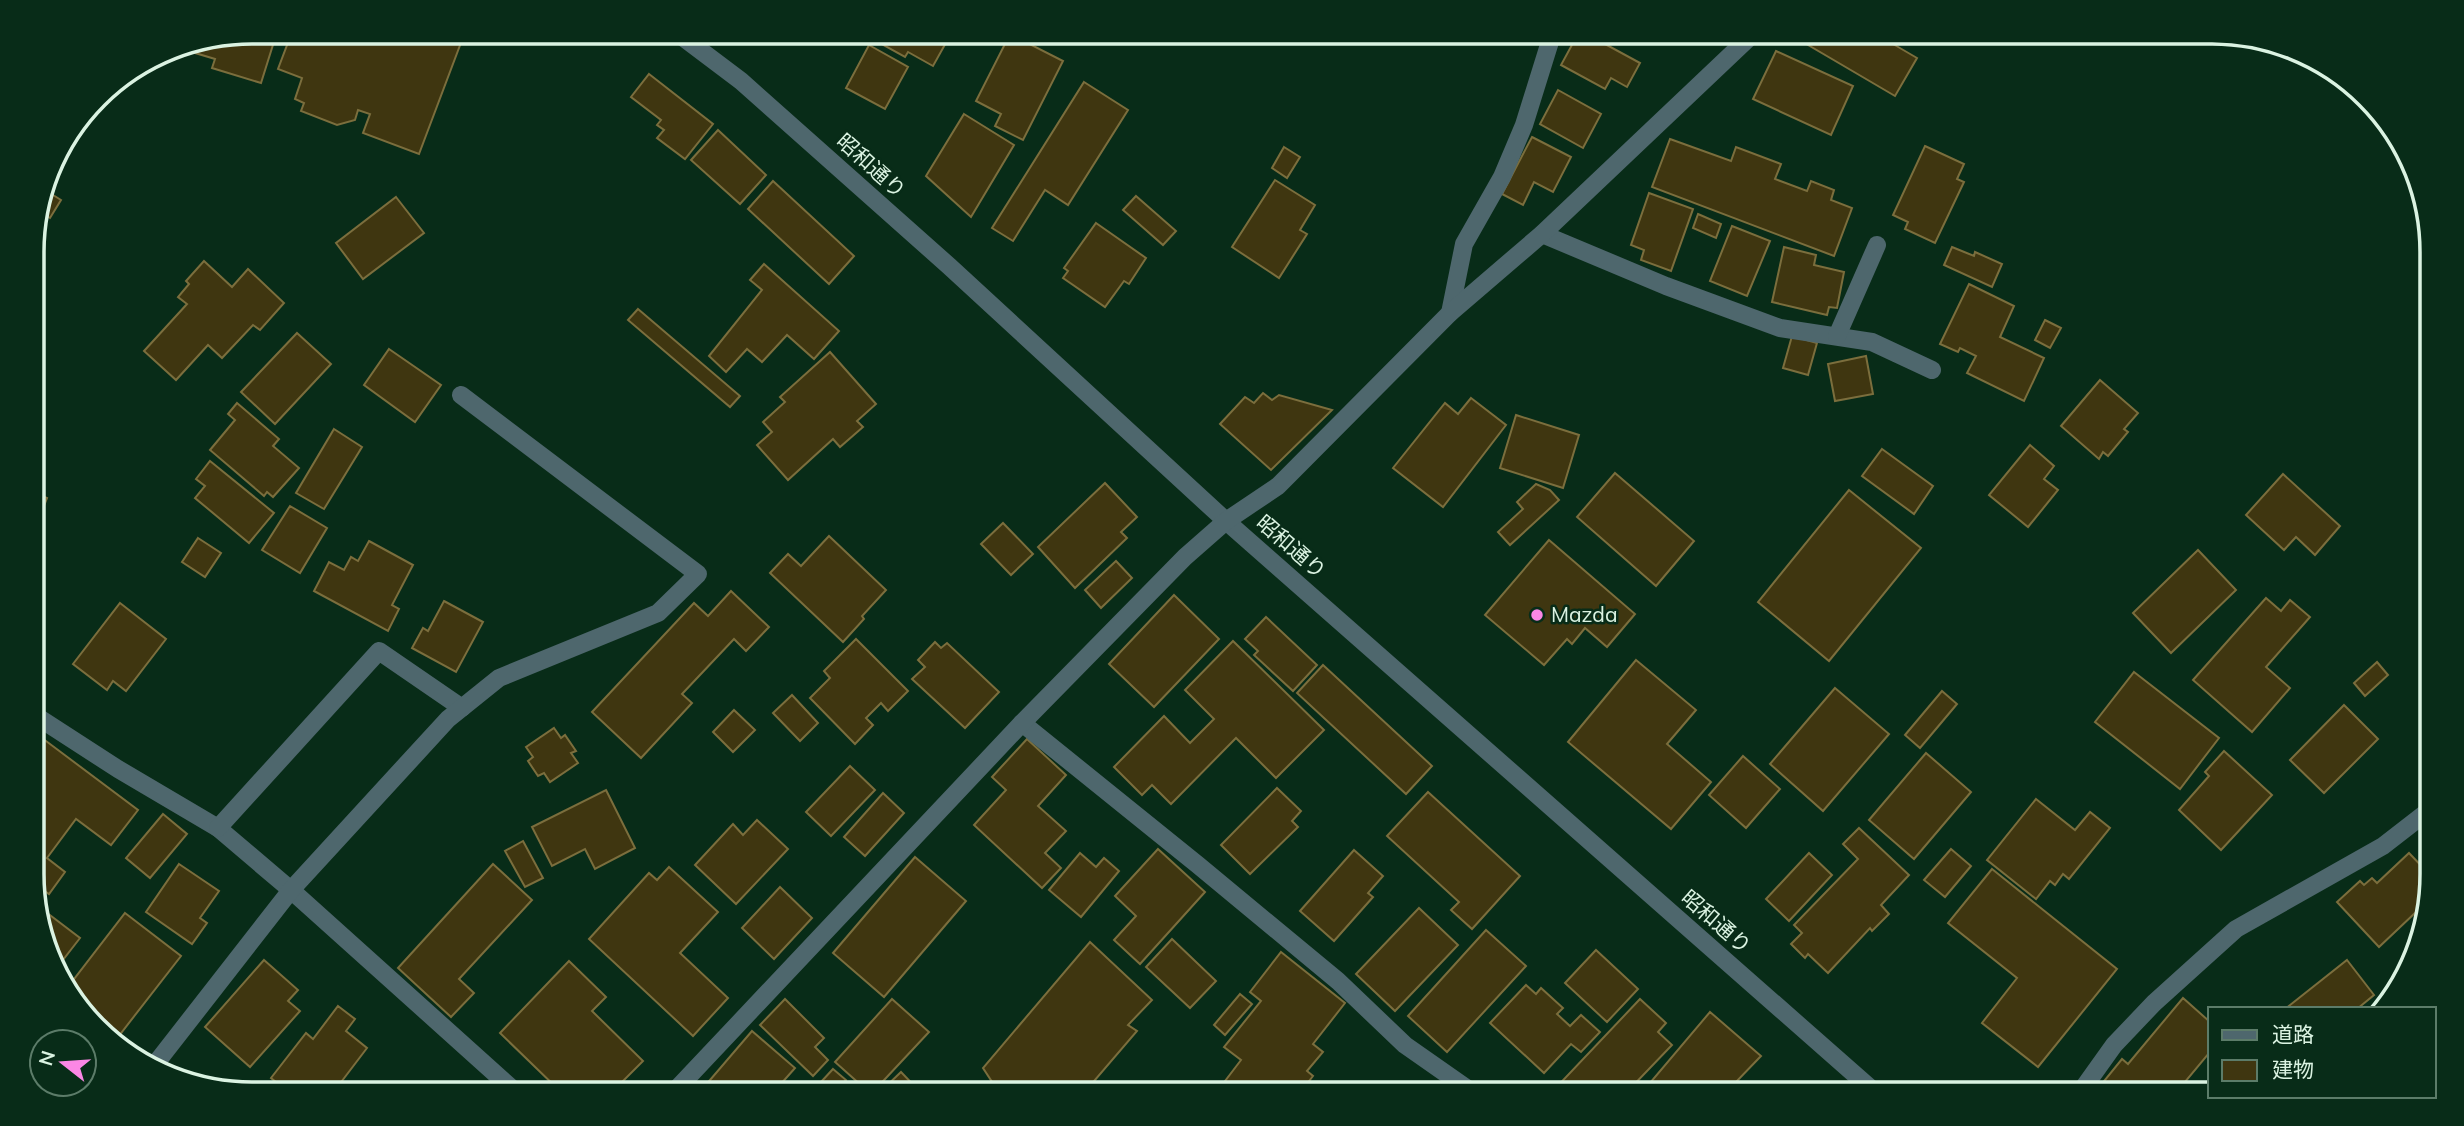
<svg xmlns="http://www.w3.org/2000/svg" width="2464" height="1126" font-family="Mulish,'Noto Sans JP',sans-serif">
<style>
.building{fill:#3f3610;stroke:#7b6e3d;stroke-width:2}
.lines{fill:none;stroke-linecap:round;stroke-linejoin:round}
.minor{stroke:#4e676d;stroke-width:18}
.poi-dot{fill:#fb87e5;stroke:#082c18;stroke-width:2.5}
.labels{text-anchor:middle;stroke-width:5;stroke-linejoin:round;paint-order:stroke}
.street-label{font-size:21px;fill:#dbf3e2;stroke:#082c18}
.poi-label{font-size:21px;fill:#dbf3e2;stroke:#082c18;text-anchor:start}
.rim{fill:none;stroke:#dbf3e2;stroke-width:3.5}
</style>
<rect width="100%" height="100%" fill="#082c18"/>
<g class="building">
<polygon points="251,32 277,32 261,83 212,68 215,59 185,50 186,44"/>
<polygon points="292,32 465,32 419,154 363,133 370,114 358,110 355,120 337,125 301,111 304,103 295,99 302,78 278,69"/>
<polygon points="870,32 952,32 933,66 908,52 905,57 867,36"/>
<polygon points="1579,32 1583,32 1640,63 1627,87 1611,78 1605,89 1561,65"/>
<polygon points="1786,32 1897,32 1899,33 1893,44 1917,58 1895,96"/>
<polygon points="1010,34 1063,61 1023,140 995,126 1001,114 976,101"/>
<polygon points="869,45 908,67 885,109 846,88"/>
<polygon points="1776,51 1853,86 1831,135 1753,99"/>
<polygon points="649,74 713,124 685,159 657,138 664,130 657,125 661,120 631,97"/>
<polygon points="1084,82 1128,110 1068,205 1045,190 1013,241 992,228"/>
<polygon points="1558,90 1601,114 1583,148 1540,124"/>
<polygon points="964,114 1014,145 971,217 926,176"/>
<polygon points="718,130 766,175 740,204 691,160"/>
<polygon points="1532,137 1571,157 1553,192 1534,182 1523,205 1502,194"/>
<polygon points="1670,139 1731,161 1736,147 1781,164 1775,179 1807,191 1811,181 1834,190 1831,200 1852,208 1834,256 1652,187"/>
<polygon points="1925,146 1964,164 1957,179 1964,182 1935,243 1905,229 1908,222 1893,215"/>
<polygon points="1284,147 1300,157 1287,178 1272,168"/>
<polygon points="1275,180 1315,205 1300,230 1307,234 1279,278 1232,247"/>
<polygon points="773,181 854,256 829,284 748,209"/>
<polygon points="45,190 61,200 50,218 45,215 33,234"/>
<polygon points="1649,193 1693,209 1671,271 1641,260 1644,250 1631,245"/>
<polygon points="1136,196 1176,231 1163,245 1123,210"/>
<polygon points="396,197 424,233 363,279 336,243"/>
<polygon points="1698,214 1721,224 1716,238 1693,228"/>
<polygon points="1096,223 1146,258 1129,284 1124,281 1105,307 1063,278 1068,271 1064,268"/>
<polygon points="1732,226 1770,241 1747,296 1710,281"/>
<polygon points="1784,247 1816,255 1814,265 1844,272 1837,308 1829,307 1827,315 1772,302"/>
<polygon points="1952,247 1974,256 1975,252 2002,264 1992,287 1944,265"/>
<polygon points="204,261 232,287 248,269 284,303 260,330 253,325 222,358 208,345 176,380 144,351 187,304 178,297 189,284 186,281"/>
<polygon points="764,264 839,331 814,359 787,335 762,362 747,349 726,372 709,356 762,290 750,280"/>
<polygon points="1969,284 2014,306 2000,337 2044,358 2024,401 1967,373 1976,356 1960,348 1958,352 1940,344"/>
<polygon points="638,309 740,396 730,407 628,320"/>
<polygon points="2045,320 2061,328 2050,348 2035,340"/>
<polygon points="297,333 331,364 275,424 241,392"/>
<polygon points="1792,336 1817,343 1808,375 1783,368"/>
<polygon points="389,349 441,385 415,422 364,385"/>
<polygon points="830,352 876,404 857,421 863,427 840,447 833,439 788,480 757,445 772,432 763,422 785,402 780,397"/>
<polygon points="1866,356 1873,394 1835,401 1828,364"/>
<polygon points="2100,380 2138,413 2124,429 2128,432 2108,456 2103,452 2099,459 2061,426"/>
<polygon points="1263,393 1272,400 1279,395 1332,410 1271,470 1220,424 1245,397 1254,403"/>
<polygon points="1471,398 1506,425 1443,507 1393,468 1445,403 1458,414"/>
<polygon points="237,403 279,439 273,446 299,468 273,497 267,492 264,496 210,450 235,420 228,414"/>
<polygon points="1516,415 1579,435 1563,488 1500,468"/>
<polygon points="334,429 362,447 324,509 296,493"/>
<polygon points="2030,445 2054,466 2044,479 2058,490 2028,527 1989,495"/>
<polygon points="1882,449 1933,486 1914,514 1862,476"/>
<polygon points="210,461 274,513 249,543 195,498 205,486 196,479"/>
<polygon points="1615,473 1694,541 1656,586 1577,517"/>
<polygon points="2283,474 2340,526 2315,555 2296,537 2284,550 2246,515"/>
<polygon points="1105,483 1137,517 1121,532 1127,538 1075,588 1038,547"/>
<polygon points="1536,484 1550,490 1559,500 1510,545 1498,532 1523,509 1517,502"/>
<polygon points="1849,490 1921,548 1829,661 1758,602"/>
<polygon points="33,492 47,498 33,534"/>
<polygon points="290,506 327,528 300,573 262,550"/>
<polygon points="1003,523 1033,554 1011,575 981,544"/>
<polygon points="829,536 886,590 862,616 864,619 843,642 770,573 788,554 801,566"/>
<polygon points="198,538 221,553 205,577 182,562"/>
<polygon points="1549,540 1635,614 1607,647 1585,628 1572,644 1567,639 1544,665 1485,615"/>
<polygon points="369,541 413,565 392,605 399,609 388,631 314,591 329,562 344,570 351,557 358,561"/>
<polygon points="2198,550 2236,590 2171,653 2133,613"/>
<polygon points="1116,561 1132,578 1101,608 1085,590"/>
<polygon points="731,591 769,627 746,651 734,639 682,694 692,703 641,758 592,712 694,603 708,616"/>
<polygon points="1174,595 1219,639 1154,707 1109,664"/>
<polygon points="2266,598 2281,611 2290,600 2310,617 2266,667 2290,688 2252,732 2193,680"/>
<polygon points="444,601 483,622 456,672 412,648 423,628 428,631"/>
<polygon points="120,603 166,639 126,691 113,681 107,690 73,664"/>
<polygon points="1266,617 1317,665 1293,691 1254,655 1258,651 1245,639"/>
<polygon points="856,639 908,691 888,711 881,703 866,718 873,725 855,744 810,698 830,678 824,671"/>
<polygon points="1233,641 1324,730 1276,778 1236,738 1171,804 1152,785 1142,795 1114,767 1164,716 1190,743 1214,719 1185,690"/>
<polygon points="935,642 941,648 947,643 999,692 965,728 912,679 925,667 918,660"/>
<polygon points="1636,660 1696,710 1667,744 1711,782 1671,829 1568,742"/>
<polygon points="2377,662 2388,675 2365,696 2354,683"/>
<polygon points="1323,665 1432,766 1406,794 1297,693"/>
<polygon points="2134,672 2219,738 2180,789 2095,722"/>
<polygon points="1835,688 1889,734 1823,811 1770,764"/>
<polygon points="1942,691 1957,704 1920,748 1905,735"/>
<polygon points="792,695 818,723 800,741 773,713"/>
<polygon points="2344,705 2378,739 2324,793 2290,760"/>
<polygon points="734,710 755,730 733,752 713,732"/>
<polygon points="554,728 561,738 565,735 576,751 571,753 578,763 550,782 544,773 538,776 528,761 533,757 526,747"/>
<polygon points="42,738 138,810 111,845 76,819 47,858 65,872 49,894 33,883 33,751"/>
<polygon points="1027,739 1066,775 1038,806 1066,831 1045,853 1061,868 1042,888 974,825 1006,790 992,777"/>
<polygon points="2224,751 2272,795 2221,850 2179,810 2209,776 2205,772"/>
<polygon points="1926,753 1971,792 1914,859 1869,820"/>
<polygon points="1743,756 1780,789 1746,828 1709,795"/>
<polygon points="850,766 875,790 831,836 806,812"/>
<polygon points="1277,788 1301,811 1292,821 1298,827 1250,874 1221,845"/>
<polygon points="606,790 635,848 595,869 585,849 552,866 532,827"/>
<polygon points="1428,792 1520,876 1472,929 1451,910 1459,902 1387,836"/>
<polygon points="883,793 904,813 865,856 844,837"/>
<polygon points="2036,799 2075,830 2090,812 2110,828 2069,879 2063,874 2055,885 2050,881 2036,899 1987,860"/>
<polygon points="163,814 187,834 150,878 126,858"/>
<polygon points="757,820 788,849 736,904 695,865 733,824 743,835"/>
<polygon points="1859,828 1909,875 1881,905 1889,914 1872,931 1870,928 1828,973 1808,954 1805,958 1791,944 1802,933 1794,925 1858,859 1843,844"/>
<polygon points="523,841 543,878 525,887 505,851"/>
<polygon points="2432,842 2432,861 2423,850"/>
<polygon points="1158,849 1205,892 1140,964 1114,940 1136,916 1115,896"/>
<polygon points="1951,849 1971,866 1945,897 1924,880"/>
<polygon points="1354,850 1383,876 1368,893 1373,897 1334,941 1300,911"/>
<polygon points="1080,853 1096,867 1104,858 1119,871 1081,917 1049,890"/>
<polygon points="1809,853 1832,875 1789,921 1766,899"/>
<polygon points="2409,853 2432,877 2423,922 2415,913 2379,947 2337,902 2360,881 2364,885 2372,878 2377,883"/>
<polygon points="915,857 966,901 884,997 833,953"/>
<polygon points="179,864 219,891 200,918 207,923 192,944 146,912"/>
<polygon points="493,864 532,900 459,979 474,993 451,1017 398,968"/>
<polygon points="669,867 718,912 680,953 728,998 693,1036 589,939 649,873 657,880"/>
<polygon points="1992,869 2117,969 2038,1067 1982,1023 2017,978 1948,923"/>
<polygon points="780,887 812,918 774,959 742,928"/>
<polygon points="38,906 80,938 59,965 36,910"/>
<polygon points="1419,908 1458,945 1395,1011 1356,974"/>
<polygon points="125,913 181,956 118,1037 75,1004 68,987"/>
<polygon points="1486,930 1526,966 1447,1052 1408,1016"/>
<polygon points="1172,939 1216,981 1190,1008 1146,967"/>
<polygon points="1090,942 1152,1000 1128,1025 1137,1031 1083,1094 1000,1094 983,1068"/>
<polygon points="1596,950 1638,989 1607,1022 1565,983"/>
<polygon points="1281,952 1345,1003 1313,1044 1323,1052 1307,1071 1313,1076 1299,1094 1218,1094 1216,1093 1241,1060 1224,1047 1261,1001 1250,992"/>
<polygon points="264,960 298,990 288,1001 300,1011 250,1067 205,1027"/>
<polygon points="2347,960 2374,995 2357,1009 2285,1009"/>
<polygon points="569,961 606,997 592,1011 643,1061 610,1094 563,1094 500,1033"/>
<polygon points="1526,985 1536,994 1541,988 1563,1008 1557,1014 1570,1026 1581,1015 1600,1032 1581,1052 1571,1044 1544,1073 1490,1023"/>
<polygon points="1240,994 1252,1004 1225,1035 1214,1025"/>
<polygon points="2183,998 2210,1022 2210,1052 2175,1094 2161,1094 2148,1083 2140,1094 2110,1094 2100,1086 2122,1059 2128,1064"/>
<polygon points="785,999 824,1038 815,1047 828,1060 813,1076 760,1025"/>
<polygon points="892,999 929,1032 871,1094 835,1062"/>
<polygon points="1640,999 1666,1023 1658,1032 1672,1045 1625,1094 1550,1094"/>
<polygon points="338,1006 355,1019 346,1031 367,1048 332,1094 291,1094 271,1078 306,1033 313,1039"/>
<polygon points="1710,1012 1761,1056 1734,1084 1731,1094 1720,1094 1699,1087 1697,1094 1674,1090 1669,1094 1656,1094 1644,1090"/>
<polygon points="752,1031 795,1068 772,1094 698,1094"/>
<polygon points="833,1069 846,1080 834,1093 821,1082"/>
<polygon points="901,1072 922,1094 878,1094"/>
</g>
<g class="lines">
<g class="minor">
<polyline points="676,32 741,81 949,266 1226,521 1877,1094"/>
<polyline points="1542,234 1666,286 1780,328 1872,342 1932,370"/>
<polyline points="1450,313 1464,244 1502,177 1524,125 1553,32"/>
<polyline points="1837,336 1877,245"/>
<polyline points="33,714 118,769 218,828 291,890 518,1094"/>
<polyline points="1022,723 1198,865 1338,981 1405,1045 1475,1094"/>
<polyline points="218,828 379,651 462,708"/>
<polyline points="153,1067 291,890 448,719 499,678 658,613 698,574 461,395"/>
<polyline points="672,1094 1022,723 1185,557 1226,521 1278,486 1450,313 1542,234 1755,32"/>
<polyline points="2079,1094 2114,1045 2154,1003 2236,929 2383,846 2432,808"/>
</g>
</g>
<circle class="poi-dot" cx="1537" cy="615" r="7"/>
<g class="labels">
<g class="street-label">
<text transform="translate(871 166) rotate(42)" y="7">昭和通り</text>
<text transform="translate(1291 547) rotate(41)" y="7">昭和通り</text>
<text transform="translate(1716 922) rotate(41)" y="7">昭和通り</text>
</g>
<g class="poi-label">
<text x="1551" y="622">Mazda</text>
</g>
</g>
<path d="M0 0H2464V1126H0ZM252 44H2212A208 208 0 0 1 2420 252V874A208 208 0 0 1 2212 1082H252A208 208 0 0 1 44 874V252A208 208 0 0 1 252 44Z" fill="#082c18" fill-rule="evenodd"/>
<path class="rim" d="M252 44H2212A208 208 0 0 1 2420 252V874A208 208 0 0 1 2212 1082H252A208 208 0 0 1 44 874V252A208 208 0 0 1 252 44Z"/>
<rect x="2208" y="1007" width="228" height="91" fill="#082c18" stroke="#5c7c69" stroke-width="2"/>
<rect x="2222" y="1030" width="35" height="10" fill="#4e676d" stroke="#5c7c69" stroke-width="2"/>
<text x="2272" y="1042" font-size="21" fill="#dbf3e2">道路</text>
<rect x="2222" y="1060" width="35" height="21" fill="#3f3610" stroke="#5c7c69" stroke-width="2"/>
<text x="2272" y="1077" font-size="21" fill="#dbf3e2">建物</text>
<g transform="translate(63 1063) rotate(287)"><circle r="33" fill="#082c18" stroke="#5c7c69" stroke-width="2"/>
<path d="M0-5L12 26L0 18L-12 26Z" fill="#fb87e5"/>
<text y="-10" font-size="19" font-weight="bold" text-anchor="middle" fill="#dbf3e2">N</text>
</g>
</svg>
